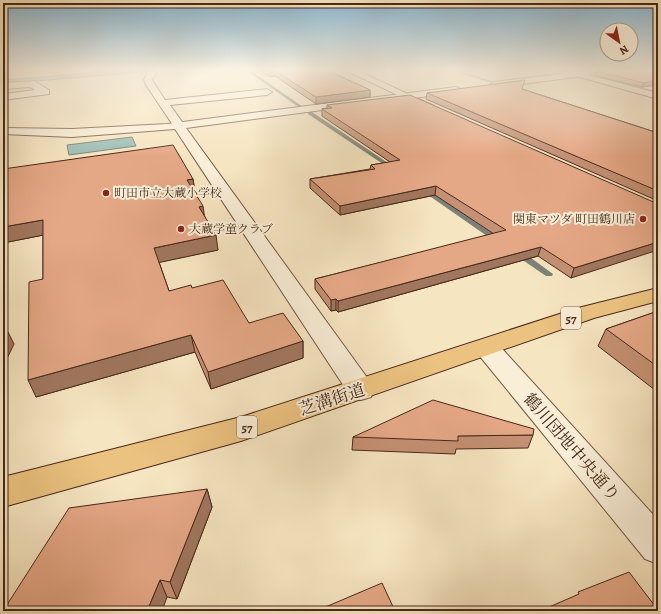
<svg xmlns="http://www.w3.org/2000/svg" width="661" height="614" font-family="Alegreya,'Noto Serif JP',serif">
<style>
.water{fill:#9dbfb6;stroke:#7b8378}
.lines{fill:none;stroke-linecap:round;stroke-linejoin:round}
.stream{fill:#7b8378;fill-rule:evenodd}
.minor-casing{stroke:#735844;stroke-width:2}
.tertiary-casing{stroke:#735844;stroke-width:2}
.primary-casing{stroke:#47291a;stroke-width:2}
.minor{fill:#f9eed7;fill-rule:evenodd}
.tertiary{fill:#f9eed7;fill-rule:evenodd}
.primary{fill:#ebc280;fill-rule:evenodd}
.wall{fill:#c59073;stroke:#47291a}
.shaded-wall{fill:#a0765e;stroke:#47291a}
.building{fill:#e5a886;stroke:#47291a}
.poi-dot{fill:#8f2418;stroke:#f9eed7;stroke-width:1.5}
.labels{text-anchor:middle;stroke-width:4;stroke-linejoin:round;paint-order:stroke}
.far-poi-label{font-size:12px;fill:#47291a;stroke:#f9eed7;text-anchor:start}
.shield{fill:#f9eed7;stroke:#7c6453;stroke-width:1}
.shield-label{font-size:13px;font-weight:bold;fill:#47291a}
.near-street-label{font-size:17px;fill:#47291a;stroke:#f9eed7}
</style>
<rect width="100%" height="100%" fill="#f6e5c1"/>
<filter id="stains"><feTurbulence type="fractalNoise" baseFrequency=".005" numOctaves="4"/><feColorMatrix values="0 0 0 0 .2 0 0 0 0 .09 0 0 0 0 .02 0 0 0 .5 -.17"/></filter>
<radialGradient id="worn" r=".72"><stop offset=".6" stop-color="#630" stop-opacity="0"/><stop offset="1" stop-color="#630" stop-opacity=".3"/></radialGradient>
<g class="water">
<polygon points="128,70 162,70 3,84 3,80"/>
<polygon points="132,137 136,146 69,155 67,145"/>
</g>
<g class="lines">
<g class="stream">
<polygon points="246,70 250,70 303,107 300,108"/>
<polygon points="452,70 457,70 494,82 491,83"/>
<polygon points="308,112 312,112 397,169 392,170 308,114"/>
<polygon points="421,188 425,188 504,241 503,243 497,243 421,190"/>
<polygon points="514,250 520,250 553,274 552,276 546,276 514,254"/>
</g>
<defs>
<g id="minor">
<polygon points="149,70 157,70 152,80 165,100 267,89 272,92 267,95 170,105 185,126 179,129 175,128 146,85 144,80"/>
<polygon points="345,70 356,70 434,106 433,108 425,108"/>
<polygon points="555,70 568,70 658,93 658,99"/>
<polygon points="34,81 49,90 49,94 3,100 3,94 35,90 30,87 3,89 3,83"/>
</g>
<g id="tertiary">
<polygon points="593,70 616,70 612,72 494,88 490,85 494,82"/>
<polygon points="456,87 459,88 459,92 186,128 371,383 374,390 371,397 361,400 351,397 175,129 72,137 3,134 3,128 72,129 167,124"/>
<polygon points="487,340 496,342 658,520 658,564 645,559 478,354 475,348 478,342"/>
</g>
<polygon id="primary" points="658,288 658,301 594,318 241,441 3,507 3,477 241,417 578,308"/>
</defs>
<use href="#minor" class="minor-casing"/>
<use href="#tertiary" class="tertiary-casing"/>
<use href="#primary" class="primary-casing"/>
<use href="#minor" class="minor"/>
<use href="#tertiary" class="tertiary"/>
<use href="#primary" class="primary"/>
</g>
<g class="wall">
<polygon points="259,70 326,70 370,90 370,97 316,104 275,76 270,77"/>
<polygon points="658,70 642,87 596,76 597,71"/>
<polygon points="522,89 658,133 658,201 426,99 427,93"/>
<polygon points="327,105 658,204 571,278 538,256 338,312 336,310 331,311 315,289 315,279 494,234 435,195 340,215 310,188 310,179 370,169 371,165 390,162 322,116 322,109 327,108"/>
<polygon points="3,169 193,179 195,192 218,250 159,262 169,291 192,288 249,323 303,341 303,358 211,389 195,352 36,397 43,279 43,235 3,243"/>
<polygon points="658,311 658,389 655,390 598,346 606,329"/>
<polygon points="533,435 528,448 456,449 455,454 352,450 353,437"/>
<polygon points="207,489 212,507 177,599 167,597 3,611"/>
</g>
<g class="shaded-wall">
<polygon points="274,70 275,76 270,77 270,71"/>
<polygon points="658,80 658,85 642,87 644,83"/>
<polygon points="370,90 370,97 316,104 316,97"/>
<polygon points="193,179 195,192 190,193 187,180"/>
<polygon points="436,186 435,195 340,215 340,206"/>
<polygon points="203,206 205,220 199,207"/>
<polygon points="43,220 49,234 3,243 3,227"/>
<polygon points="216,235 218,250 157,263 154,248"/>
<polygon points="658,242 658,250 571,278 574,268"/>
<polygon points="541,247 538,256 338,312 338,301"/>
<polygon points="336,299 336,310 331,311 331,300"/>
<polygon points="8,332 14,344 3,367 3,341"/>
<polygon points="191,335 195,352 36,397 28,380"/>
<polygon points="303,341 303,358 211,389 208,372"/>
<polygon points="658,385 658,389 655,390"/>
<polygon points="207,489 212,507 177,599 170,582"/>
<polygon points="160,580 167,597 162,611 147,611"/>
</g>
<g class="building">
<polygon points="269,70 326,70 370,90 316,97 274,70 270,71"/>
<polygon points="606,70 658,70 658,80 644,83 597,71"/>
<polygon points="525,80 522,89 658,133 658,191 427,93"/>
<polygon points="410,95 658,204 658,242 574,268 541,247 338,301 336,299 331,300 315,279 506,230 436,186 340,206 310,179 375,169 371,165 400,160 322,109 332,108 327,105"/>
<polygon points="173,145 193,179 187,180 203,206 199,207 216,235 154,248 169,291 191,285 192,288 223,280 249,323 283,313 303,341 208,372 191,335 28,380 29,282 43,279 43,220 3,227 3,169"/>
<polygon points="658,311 658,367 606,329"/>
<polygon points="3,332 8,332 3,341"/>
<polygon points="433,400 534,429 533,435 458,436 458,441 353,437"/>
<polygon points="207,489 170,582 160,580 147,611 3,611 69,508"/>
<polygon points="629,572 658,610 658,611 540,611 579,594 578,592"/>
<polygon points="382,583 395,611 316,611"/>
</g>
<linearGradient id="sky" x2="0" y2="1"><stop stop-color="#8ab8d4"/><stop offset="0.45" stop-color="#fbf3e3"/><stop offset="1" stop-color="#fbf3e3" stop-opacity="0"/></linearGradient>
<rect width="661" height="156" fill="url(#sky)"/>
<g class="poi-dot">
<circle cx="106" cy="193" r="4"/>
<circle cx="643" cy="219" r="4"/>
<circle cx="181" cy="229" r="4"/>
</g>
<g class="labels">
<g class="far-poi-label">
<text x="114" y="197">町田市立大蔵小学校</text>
<text x="635" y="223" text-anchor="end">関東マツダ 町田鶴川店</text>
<text x="189" y="233">大蔵学童クラブ</text>
</g>
<g class="shield">
<rect x="561" y="307" width="20" height="22" rx="3"/>
<rect x="237" y="416" width="20" height="22" rx="3"/>
</g>
<g class="shield-label">
<text x="571" y="323">57</text>
<text x="247" y="432">57</text>
</g>
<g class="near-street-label">
<text transform="translate(332 399) rotate(-18)" y="6">芝溝街道</text>
<text transform="translate(572 447) rotate(49)" y="6">鶴川団地中央通り</text>
</g>
</g>
<rect width="661" height="614" fill="none" stroke="#f6e5c1" stroke-width="16"/>
<rect x="4" y="4" width="653" height="606" fill="none" stroke="#47291a" stroke-width="2"/>
<rect x="8" y="8" width="645" height="598" fill="none" stroke="#47291a"/>
<g transform="translate(619 42) rotate(147)"><circle r="19" fill="#f9eed7" stroke="#b29f8b"/>
<path d="M0-3L7 15L0 10L-7 15Z" fill="#8f2418"/>
<text y="-6" font-size="11" font-weight="bold" text-anchor="middle" fill="#47291a">N</text>
</g>
<rect width="100%" height="100%" filter="url(#stains)"/>
<rect width="100%" height="100%" fill="url(#worn)"/>
</svg>
